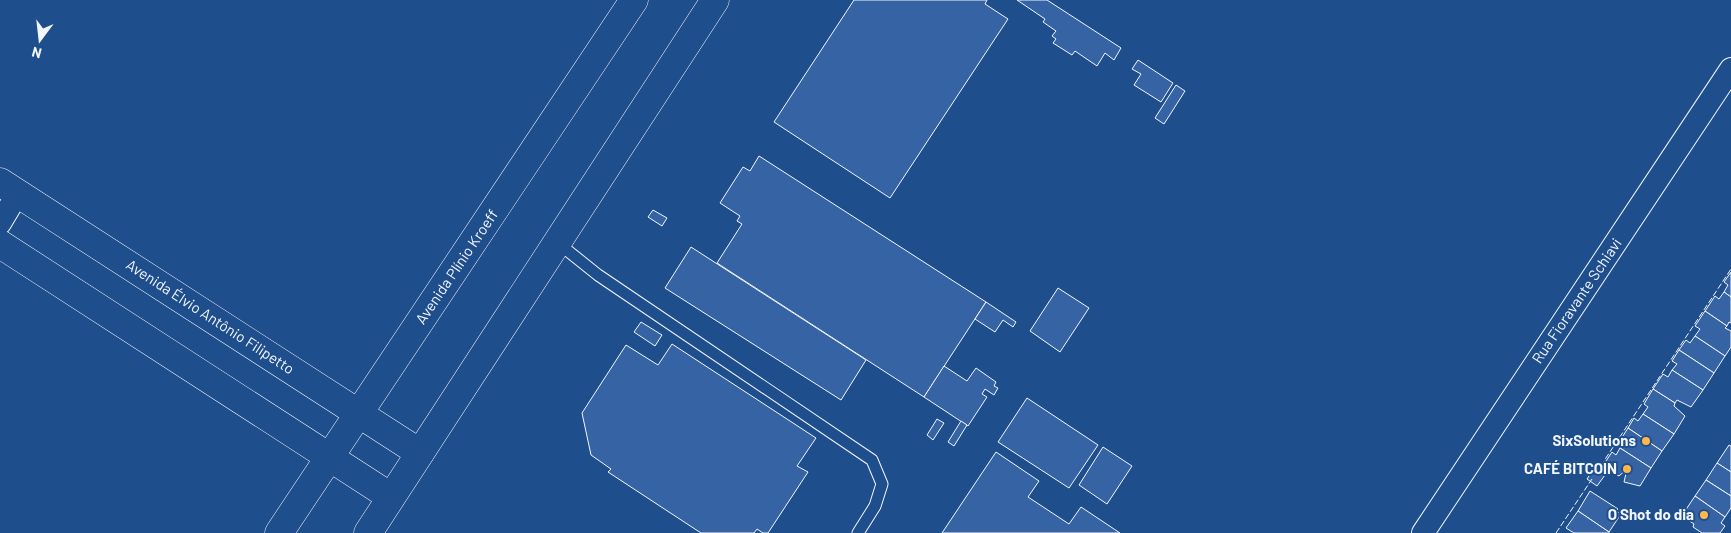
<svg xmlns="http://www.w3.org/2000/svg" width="1731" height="533" font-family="Barlow,sans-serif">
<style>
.building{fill:#3563a3;stroke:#f2f6ff}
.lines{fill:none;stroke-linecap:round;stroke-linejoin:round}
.lane-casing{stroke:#f2f6ff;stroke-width:13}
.street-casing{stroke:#f2f6ff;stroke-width:24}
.secondary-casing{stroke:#f2f6ff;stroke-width:29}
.lane{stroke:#1f4e8c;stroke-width:11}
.street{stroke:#1f4e8c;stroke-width:22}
.secondary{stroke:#1f4e8c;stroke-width:28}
.fence{stroke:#f2f6ff;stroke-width:1;stroke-dasharray:6 2.5;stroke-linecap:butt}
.poi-dot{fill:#ffb74d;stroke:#1f4e8c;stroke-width:2}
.labels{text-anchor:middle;stroke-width:4;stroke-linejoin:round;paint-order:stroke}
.street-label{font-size:15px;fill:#f2f6ff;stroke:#1f4e8c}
.poi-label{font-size:15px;font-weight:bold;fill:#f2f6ff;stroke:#1f4e8c;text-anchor:end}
</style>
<rect width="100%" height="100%" fill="#1f4e8c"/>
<g class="building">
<polygon points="854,0 987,0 985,4 1008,19 890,198 774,122"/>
<polygon points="1017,0 1047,0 1121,48 1114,60 1105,53 1097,66 1075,51 1072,55 1053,43 1056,39 1052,36 1056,31 1043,22 1045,19"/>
<polygon points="1138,60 1173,83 1161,102 1134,85 1141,74 1132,69"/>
<polygon points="1176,85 1185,91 1164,124 1155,118"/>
<polygon points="759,156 986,302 924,397 717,263 742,224 737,221 740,216 720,203 743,167 750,171"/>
<polygon points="653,210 667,218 662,226 648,217"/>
<polygon points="691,247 866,360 841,400 665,288"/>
<polygon points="1731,272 1731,297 1724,292 1728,285 1724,282"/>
<polygon points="1058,288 1089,308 1060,352 1030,331"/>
<polygon points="1724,292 1731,297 1731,323 1729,322 1727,326 1705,311 1715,296 1719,299"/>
<polygon points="986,302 1016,322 1013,327 1003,320 995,332 975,319"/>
<polygon points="1705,311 1727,326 1725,328 1731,331 1731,347 1725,356 1695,336 1700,329 1695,326"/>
<polygon points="641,322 662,335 655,346 634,332"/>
<polygon points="1695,336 1725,356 1714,373 1679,350 1686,340 1690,343"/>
<polygon points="672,344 816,438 797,466 808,472 768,533 763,533 757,529 754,533 701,533 608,472 611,469 591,455 582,413 626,345 658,365"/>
<polygon points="1679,350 1714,373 1703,390 1672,370 1677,364 1672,361"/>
<polygon points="944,366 967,381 976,368 996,382 994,386 998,388 994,395 985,389 982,394 987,397 968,426 924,397"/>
<polygon points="1672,370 1703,390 1691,407 1677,400 1675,403 1653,389 1663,374 1668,377"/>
<polygon points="1653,389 1675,403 1674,406 1685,416 1674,434 1643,414 1648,407 1644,404"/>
<polygon points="1027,398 1098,445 1069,488 998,442"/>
<polygon points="1643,414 1674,434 1662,451 1628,428 1634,418 1638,421"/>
<polygon points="937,419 944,423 933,440 927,435"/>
<polygon points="961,421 967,425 954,446 948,442"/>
<polygon points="1628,428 1662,451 1651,468 1620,448 1625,441 1621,439"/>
<polygon points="1729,445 1731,446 1731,472 1717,463"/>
<polygon points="1103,447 1132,466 1107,504 1079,485"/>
<polygon points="1620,448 1651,468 1640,486 1624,482 1627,469 1619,476 1602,467 1612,452 1616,455"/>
<polygon points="996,452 1039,481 1028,497 1069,524 1081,507 1120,533 942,533"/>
<polygon points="1717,463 1731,472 1731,496 1706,480"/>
<polygon points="1594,468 1605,475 1597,486 1587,479"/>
<polygon points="1706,480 1731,496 1731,508 1725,517 1695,496"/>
<polygon points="1590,491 1618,509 1616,511 1621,514 1609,532 1578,511"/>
<polygon points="1695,496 1725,517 1721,523 1725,526 1720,533 1702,533 1693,527 1694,524 1685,518 1687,516 1683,514"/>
<polygon points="1578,511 1609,532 1609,533 1574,533 1566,528"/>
</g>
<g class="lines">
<defs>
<polyline id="lane" points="558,243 598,275 872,460 882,484 875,506 858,533"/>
<g id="street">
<polyline points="0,223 18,193"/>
<polyline points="1423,533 1731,69"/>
</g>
<g id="secondary">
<polyline points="0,182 420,453"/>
<polyline points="0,244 391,497"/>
<polyline points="279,533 634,0"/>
<polyline points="368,533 715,0"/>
</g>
</defs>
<use href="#lane" class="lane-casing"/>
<use href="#street" class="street-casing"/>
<use href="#secondary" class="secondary-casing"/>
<use href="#lane" class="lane"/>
<use href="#street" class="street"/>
<use href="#secondary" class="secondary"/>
<g class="fence">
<polyline points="1596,473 1731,269"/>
<polyline points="1556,533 1592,479"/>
</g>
</g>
<g class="poi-dot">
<circle cx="1646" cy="441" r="5"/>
<circle cx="1627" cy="469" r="5"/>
<circle cx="1704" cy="515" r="5"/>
</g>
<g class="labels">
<g class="street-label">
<text transform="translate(457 267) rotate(-56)" y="5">Avenida Plínio Kroeff</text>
<text transform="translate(1577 301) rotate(-56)" y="5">Rua Fioravante Schiavi</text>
<text transform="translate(210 317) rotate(33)" y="5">Avenida Élvio Antônio Filipetto</text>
</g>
<g class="poi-label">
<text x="1636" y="446">SixSolutions</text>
<text x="1617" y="474">CAFÉ BITCOIN</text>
<text x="1694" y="520">O Shot do dia</text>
</g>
</g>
<g transform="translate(40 40) rotate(195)" stroke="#1f4e8c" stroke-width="4" paint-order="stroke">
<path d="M0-4L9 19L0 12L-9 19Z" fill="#f2f6ff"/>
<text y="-8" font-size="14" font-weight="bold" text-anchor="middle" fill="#f2f6ff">N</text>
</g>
</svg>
